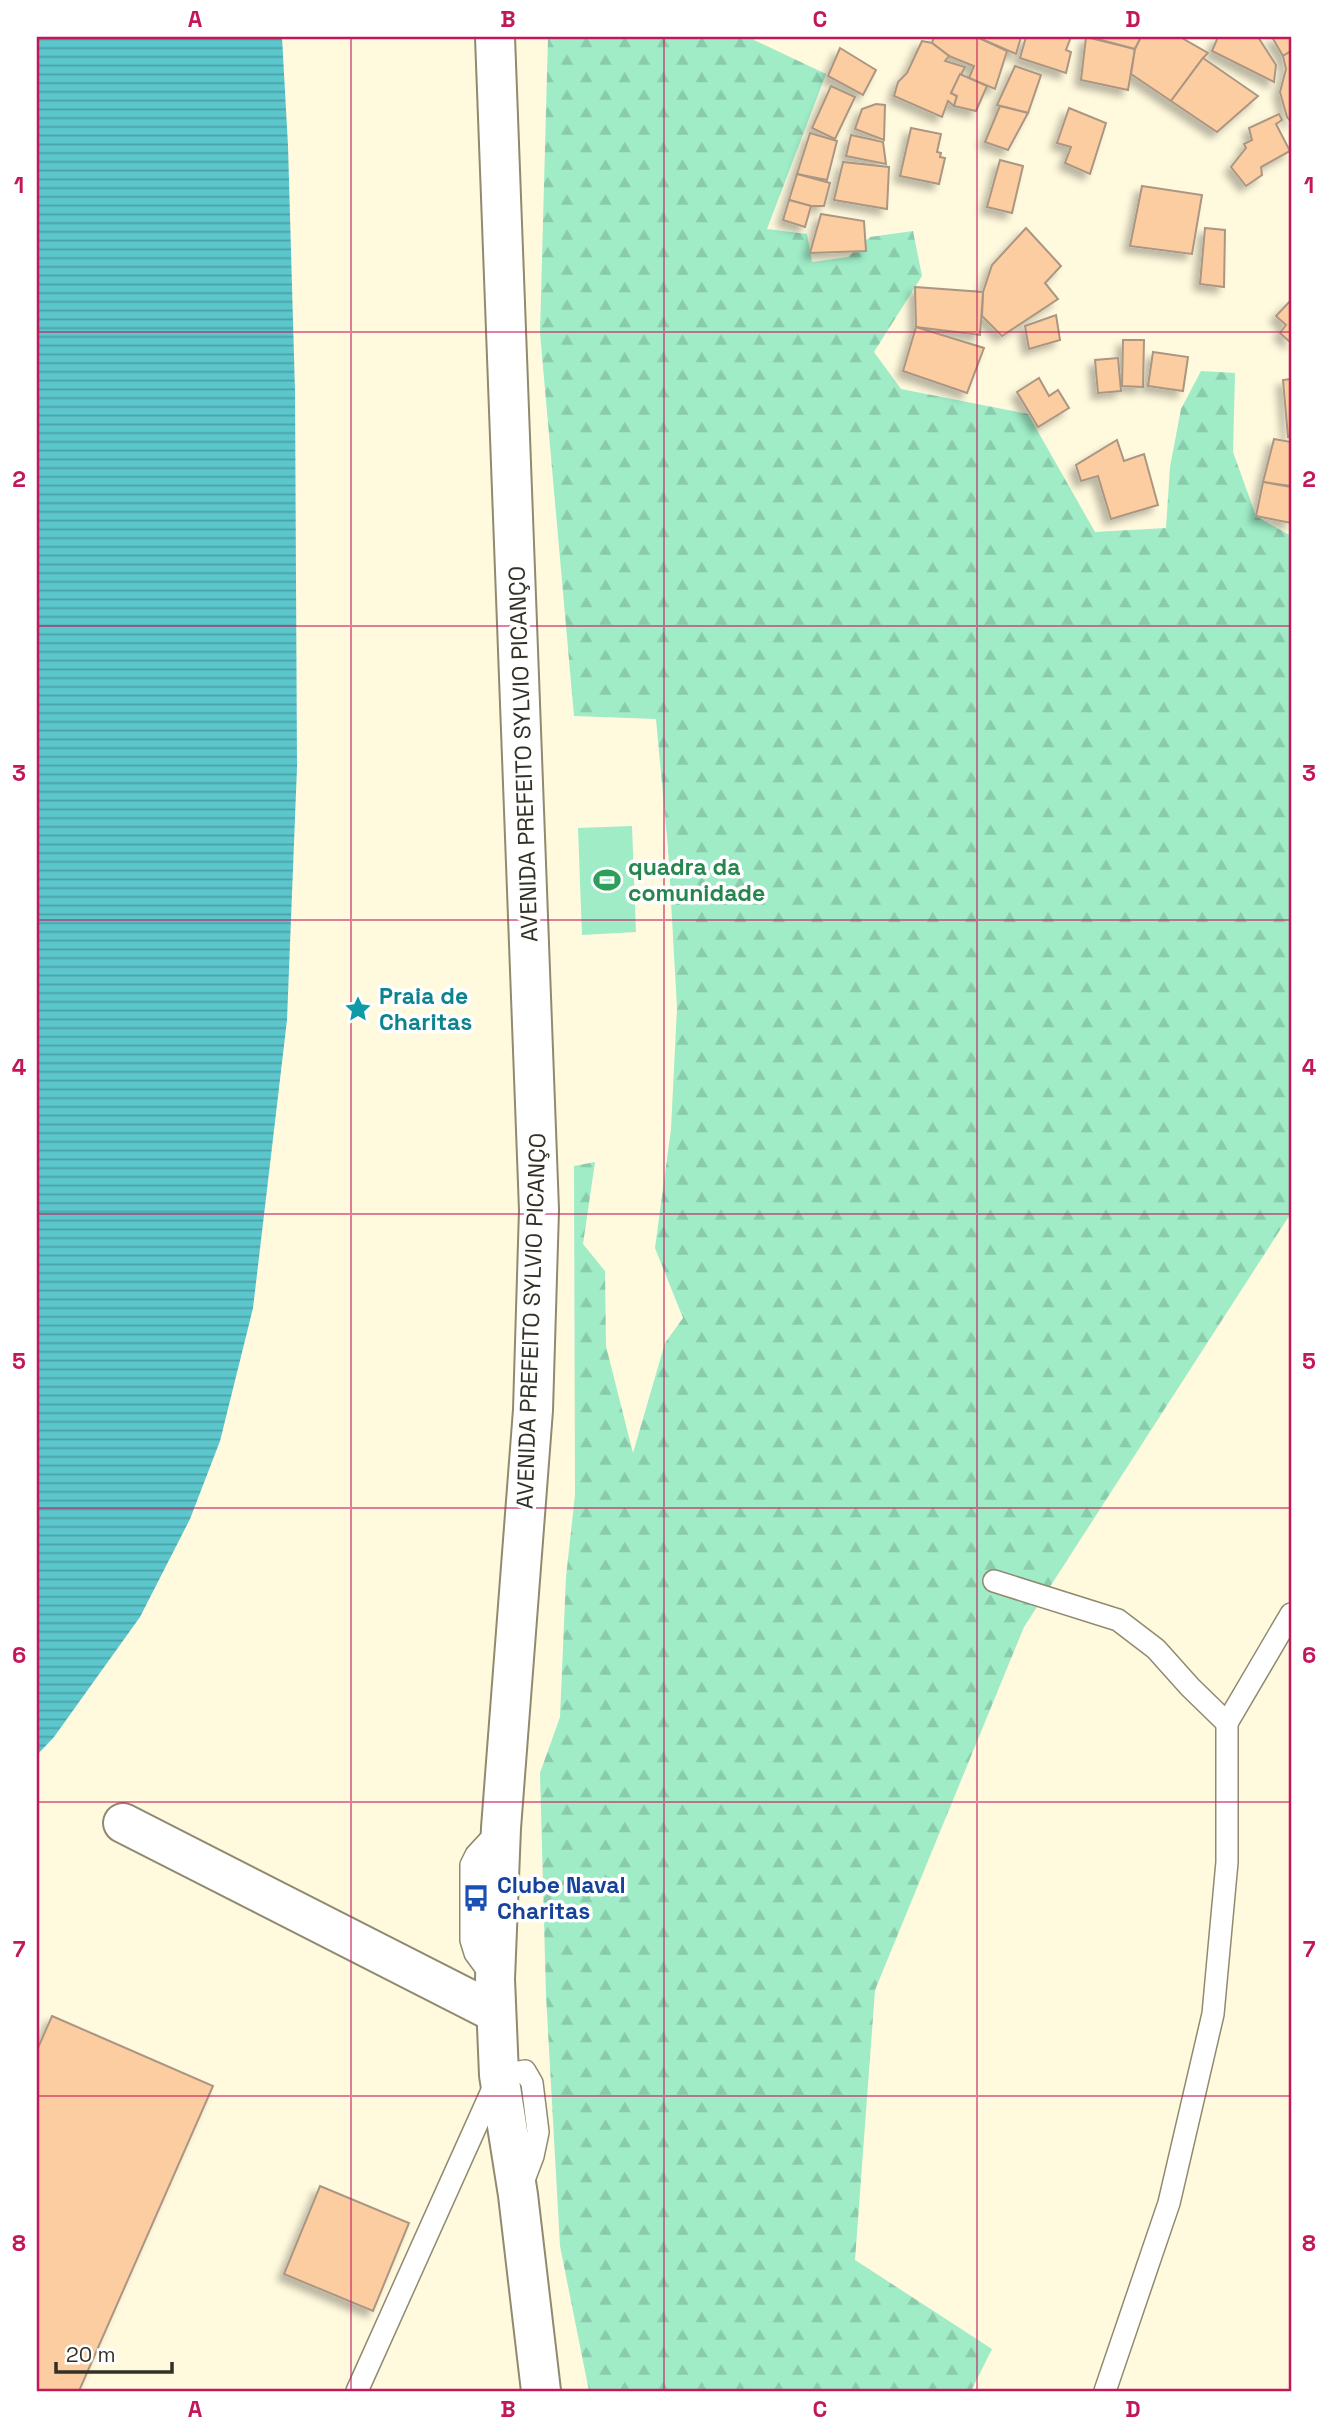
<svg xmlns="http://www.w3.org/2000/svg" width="1328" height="2428" font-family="'Space Grotesk',sans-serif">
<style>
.green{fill:#9fecc7}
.forest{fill:url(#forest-firs)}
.water{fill:url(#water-rules)}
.building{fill:#fccda0;stroke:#ab9683;stroke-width:2;filter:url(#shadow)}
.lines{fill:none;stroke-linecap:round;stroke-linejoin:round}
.lane-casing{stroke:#8f8a70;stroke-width:24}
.street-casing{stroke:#8f8a70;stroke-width:42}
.secondary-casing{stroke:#8f8a70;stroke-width:42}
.lane{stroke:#fff;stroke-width:21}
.street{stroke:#fff;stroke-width:38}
.secondary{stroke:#fff;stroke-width:38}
.grid{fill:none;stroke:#c2185b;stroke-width:2;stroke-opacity:0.55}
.labels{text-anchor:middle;stroke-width:7;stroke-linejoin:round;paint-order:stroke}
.street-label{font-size:23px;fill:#333126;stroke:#fff}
.leisure-label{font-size:23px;font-weight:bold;fill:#27864d;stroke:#fff;text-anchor:start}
.culture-label{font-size:23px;font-weight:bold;fill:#0d838f;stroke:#fff;text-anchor:start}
.transit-label{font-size:23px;font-weight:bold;fill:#164399;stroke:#fff;text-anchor:start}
.neatline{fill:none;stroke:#c2185b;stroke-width:2.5}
.grid-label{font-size:23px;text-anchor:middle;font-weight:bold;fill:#c2185b}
</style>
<defs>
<pattern id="forest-firs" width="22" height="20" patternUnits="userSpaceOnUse" patternTransform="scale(1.75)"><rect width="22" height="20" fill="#9fecc7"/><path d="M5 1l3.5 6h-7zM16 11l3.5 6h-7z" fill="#89cbab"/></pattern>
<pattern id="water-rules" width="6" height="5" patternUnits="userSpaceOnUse" patternTransform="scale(1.75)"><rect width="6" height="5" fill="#5bc6cc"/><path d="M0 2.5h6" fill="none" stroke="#4ca1a5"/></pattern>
<filter id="shadow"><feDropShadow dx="-6" dy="6" stdDeviation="3.5" flood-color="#0004"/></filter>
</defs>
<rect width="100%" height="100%" fill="#fff9dd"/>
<polygon class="green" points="632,826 636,932 582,935 578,828"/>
<polygon class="forest" points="548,37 755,37 754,40 826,74 767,229 807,234 812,262 848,257 870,237 913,231 922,276 874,352 901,389 1028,414 1095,532 1166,528 1170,467 1181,409 1201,371 1235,373 1233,452 1256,516 1291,536 1291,1213 1024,1627 875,1990 855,2260 992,2349 971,2391 589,2391 560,2246 546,1995 540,1773 560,1717 566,1577 575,1495 574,1166 595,1162 583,1244 605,1271 606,1346 633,1453 665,1343 683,1318 655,1248 671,1129 677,1008 668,848 656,719 574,716 540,333"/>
<polygon class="water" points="37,37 282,37 288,146 295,391 297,767 287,1020 253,1308 220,1441 190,1519 140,1617 54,1737 37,1755"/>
<g class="building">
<polygon points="934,37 977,37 1007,51 995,89 969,78 974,66 949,56 932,43"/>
<polygon points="977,37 1021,37 1016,54"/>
<polygon points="1026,37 1071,37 1066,50 1071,52 1066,73 1020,58"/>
<polygon points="1086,37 1135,49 1128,90 1081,80"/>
<polygon points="1090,37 1141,37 1135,49"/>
<polygon points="1141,37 1180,37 1208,53 1203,58 1171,101 1131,74 1135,49"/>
<polygon points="1218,37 1258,37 1276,65 1274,82 1212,51"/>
<polygon points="1272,37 1291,37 1291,51 1283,56"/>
<polygon points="922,41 932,43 949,56 945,61 965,67 951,93 957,96 954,106 948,101 942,117 894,96 898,82 907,73"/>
<polygon points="840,48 876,70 863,95 828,76"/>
<polygon points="1291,51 1291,122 1287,117 1280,92 1286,69 1283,56"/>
<polygon points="1203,58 1258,96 1217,132 1171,101"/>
<polygon points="1015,66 1041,75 1028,113 997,105"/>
<polygon points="960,74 987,86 976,111 954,106 957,96 951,93"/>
<polygon points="831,86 855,97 835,139 812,128"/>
<polygon points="876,104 885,105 884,140 855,129 862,109"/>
<polygon points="1000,106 1028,113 1008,150 985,142"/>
<polygon points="1069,108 1106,123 1090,174 1065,163 1071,147 1057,143"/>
<polygon points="1279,114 1282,120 1276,124 1290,151 1261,167 1262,175 1246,186 1231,167 1246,148 1244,144 1252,140 1249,128"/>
<polygon points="911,128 941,134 937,152 941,153 940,157 945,158 939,184 900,176"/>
<polygon points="810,133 837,141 827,180 797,174"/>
<polygon points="851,135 883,142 886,164 846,156"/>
<polygon points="1000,160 1023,166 1012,213 987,207"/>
<polygon points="843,162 889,167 887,209 834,200"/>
<polygon points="797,174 830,183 824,206 811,206 789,200"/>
<polygon points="1142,186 1202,195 1192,254 1130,246"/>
<polygon points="789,200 811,206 805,227 783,220"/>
<polygon points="821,214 864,221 866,251 810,253"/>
<polygon points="1026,228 1061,266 1045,283 1058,299 1002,336 982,316 983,292 992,265"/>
<polygon points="1205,228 1225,230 1224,287 1200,284"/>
<polygon points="915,287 983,292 980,335 916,327"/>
<polygon points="1291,300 1291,343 1280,333 1286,325 1276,316"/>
<polygon points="1056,315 1060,340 1029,349 1025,326"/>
<polygon points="916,327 984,348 967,393 903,371"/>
<polygon points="1123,340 1144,340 1143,387 1122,386"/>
<polygon points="1153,352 1188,357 1183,391 1148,386"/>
<polygon points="1118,358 1121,391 1098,393 1095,360"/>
<polygon points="1039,378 1049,396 1058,390 1069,408 1038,427 1017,392"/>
<polygon points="1291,379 1291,437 1288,437 1283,380"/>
<polygon points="1274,439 1291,442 1291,486 1263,482"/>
<polygon points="1117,440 1124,461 1144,454 1158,505 1111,519 1098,476 1081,481 1076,465"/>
<polygon points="1263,482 1291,487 1291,523 1256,516"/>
<polygon points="52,2016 213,2086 79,2391 37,2391 37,2050"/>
<polygon points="320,2186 409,2223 373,2311 284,2274"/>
</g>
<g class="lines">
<defs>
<g id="lane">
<polyline points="994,1581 1118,1620 1156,1649 1190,1687 1227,1723 1291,1614"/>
<polyline points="492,1976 475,1953 471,1940 471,1865 476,1855 500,1829"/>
<polyline points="357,2391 499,2075 525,2071 532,2083 538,2132 533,2156 522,2185"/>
<polyline points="1105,2391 1169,2203 1213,2014 1227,1862 1227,1723"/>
</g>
<polyline id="street" points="123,1823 496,2013"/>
<polyline id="secondary" points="495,37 539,1210 533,1410 501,1828 495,1979 499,2075 518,2195 541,2391"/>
</defs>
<use href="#lane" class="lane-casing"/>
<use href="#street" class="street-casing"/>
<use href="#secondary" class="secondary-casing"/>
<use href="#lane" class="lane"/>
<use href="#street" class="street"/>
<use href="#secondary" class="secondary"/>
</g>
<path class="grid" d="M 351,37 L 351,2391M 664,37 L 664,2391M 977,37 L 977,2391M 37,332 L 1291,332M 37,626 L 1291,626M 37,920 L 1291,920M 37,1214 L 1291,1214M 37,1508 L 1291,1508M 37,1802 L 1291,1802M 37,2096 L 1291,2096"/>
<defs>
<symbol id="stadium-bare" viewBox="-9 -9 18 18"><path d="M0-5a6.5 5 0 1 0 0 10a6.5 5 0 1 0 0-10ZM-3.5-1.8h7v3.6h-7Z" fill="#2e9e5b" stroke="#fff" stroke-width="2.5" paint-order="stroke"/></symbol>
<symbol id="sight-bare" viewBox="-9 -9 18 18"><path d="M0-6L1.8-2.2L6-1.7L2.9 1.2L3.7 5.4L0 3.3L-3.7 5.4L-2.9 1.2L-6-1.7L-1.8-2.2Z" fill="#0f9aa8" stroke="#fff" stroke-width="2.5" paint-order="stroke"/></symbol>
<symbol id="bus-bare" viewBox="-9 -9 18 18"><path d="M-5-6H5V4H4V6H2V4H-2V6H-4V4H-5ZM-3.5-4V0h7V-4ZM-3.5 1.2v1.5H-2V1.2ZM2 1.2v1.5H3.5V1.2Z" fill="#1a4fb4" stroke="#fff" stroke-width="2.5" paint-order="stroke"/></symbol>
</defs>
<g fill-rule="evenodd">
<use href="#stadium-bare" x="588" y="861" width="38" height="38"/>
<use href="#sight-bare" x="339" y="990" width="38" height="38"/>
<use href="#bus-bare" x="457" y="1879" width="38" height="38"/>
</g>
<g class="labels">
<g class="street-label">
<text transform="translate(523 754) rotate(-92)" y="8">AVENIDA PREFEITO SYLVIO PICANÇO</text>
<text transform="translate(531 1321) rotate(-88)" y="8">AVENIDA PREFEITO SYLVIO PICANÇO</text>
</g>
<g class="leisure-label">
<text x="628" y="875">quadra da<tspan x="628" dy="26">comunidade</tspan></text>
</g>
<g class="culture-label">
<text x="379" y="1004">Praia de<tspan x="379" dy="26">Charitas</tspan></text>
</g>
<g class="transit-label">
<text x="497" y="1893">Clube Naval<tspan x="497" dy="26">Charitas</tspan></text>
</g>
</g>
<rect width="1328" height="2428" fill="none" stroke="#ffffff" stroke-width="77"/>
<path d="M56 2362v10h116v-10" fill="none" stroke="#333126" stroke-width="3.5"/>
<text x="66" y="2362" font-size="21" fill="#333126" stroke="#ffffff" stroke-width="5" paint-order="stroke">20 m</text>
<rect x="38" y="38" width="1252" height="2352" class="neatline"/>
<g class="grid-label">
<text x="195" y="27">A</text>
<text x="508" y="27">B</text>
<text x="820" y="27">C</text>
<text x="1133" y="27">D</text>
<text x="19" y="193">1</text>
<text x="1309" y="193">1</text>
<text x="19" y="487">2</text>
<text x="1309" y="487">2</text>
<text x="19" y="781">3</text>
<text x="1309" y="781">3</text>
<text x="19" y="1075">4</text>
<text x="1309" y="1075">4</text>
<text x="19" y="1369">5</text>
<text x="1309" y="1369">5</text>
<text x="19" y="1663">6</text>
<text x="1309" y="1663">6</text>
<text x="19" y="1957">7</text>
<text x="1309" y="1957">7</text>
<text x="19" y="2251">8</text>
<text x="1309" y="2251">8</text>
<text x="195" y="2417">A</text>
<text x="508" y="2417">B</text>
<text x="820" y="2417">C</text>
<text x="1133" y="2417">D</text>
</g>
</svg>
